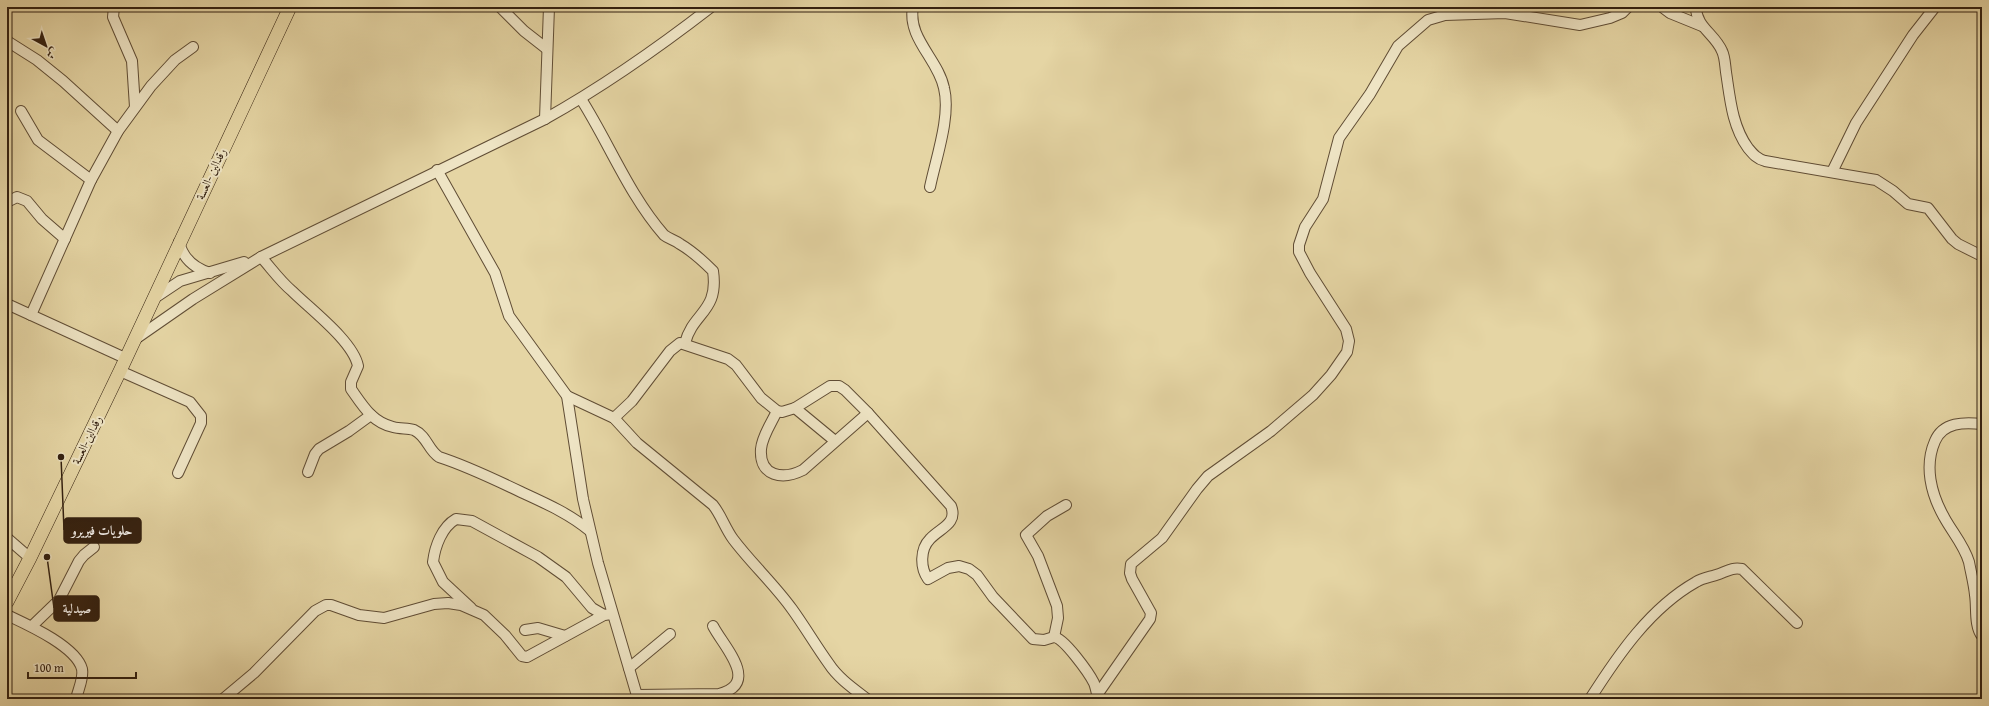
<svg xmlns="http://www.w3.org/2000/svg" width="1989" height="706" font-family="'Gentium Book Plus',Amiri,serif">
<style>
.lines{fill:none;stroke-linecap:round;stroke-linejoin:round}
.minor-casing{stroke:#604d35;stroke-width:12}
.major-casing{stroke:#332010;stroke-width:14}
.minor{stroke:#eee4c4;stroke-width:10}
.major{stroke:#e5d5a4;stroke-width:13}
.labels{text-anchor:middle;stroke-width:4;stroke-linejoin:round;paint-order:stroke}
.street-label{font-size:12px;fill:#332010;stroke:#eee4c4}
.leader{fill:none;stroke:#332010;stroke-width:1.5}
.callout-dot{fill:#332010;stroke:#eee4c4;stroke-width:1.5}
.callout{fill:#332010;stroke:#332010;stroke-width:1.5}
.callout-label{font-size:13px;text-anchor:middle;font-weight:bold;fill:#fff}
</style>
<rect width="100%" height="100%" fill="#e5d5a4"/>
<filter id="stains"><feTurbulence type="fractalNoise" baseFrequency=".005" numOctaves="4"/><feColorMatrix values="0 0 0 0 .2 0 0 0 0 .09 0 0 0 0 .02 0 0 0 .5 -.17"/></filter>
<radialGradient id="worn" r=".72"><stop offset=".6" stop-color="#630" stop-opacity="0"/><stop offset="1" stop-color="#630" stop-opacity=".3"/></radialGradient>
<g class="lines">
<defs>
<g id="minor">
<polyline points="114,7 113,17 132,61 135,107"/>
<polyline points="500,7 524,31 547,49"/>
<path d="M 913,7 C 907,38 938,59 944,88 C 951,116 936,158 930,187"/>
<polyline points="1662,7 1670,13 1702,26"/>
<path d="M 1696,7 C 1696,27 1715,34 1722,51 C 1725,57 1725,65 1726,72 C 1730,98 1732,126 1748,148 C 1753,154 1757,159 1765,161 L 1876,180 L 1893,191 L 1908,204 L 1928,208 L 1952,239 L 1958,244 L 1982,256"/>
<polyline points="7,41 37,60 63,81 118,131"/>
<path d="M 581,99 C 609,143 629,195 664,235 C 669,239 675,240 680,244 C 692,251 703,261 713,271 C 719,312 693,312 685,343"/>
<polyline points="21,111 38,140 91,180"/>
<polyline points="545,119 549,7"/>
<polyline points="437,170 495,273 509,316 567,396 583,499 598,563 638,699"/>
<polyline points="1832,172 1856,123 1913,35 1935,7"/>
<polyline points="7,202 17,197 27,201 42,219 65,239"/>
<path d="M 179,242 C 183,259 194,268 210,273"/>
<path d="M 261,257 C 271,268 280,281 292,291 C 310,309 353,341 358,366 L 351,382 L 351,389 C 363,406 372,422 393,427 C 400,429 408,428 414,430 C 427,436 428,450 439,457 C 467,466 494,479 521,492 C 545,503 570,514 590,531"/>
<polyline points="156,297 180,281 244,262"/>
<polyline points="7,304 125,358"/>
<polyline points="31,315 91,180 118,131 151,86 175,60 193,47"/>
<path d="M 134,340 L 193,299 L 261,257 L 545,119 C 604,86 658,48 711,7"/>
<polyline points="120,371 190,402 201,416 201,423 178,473"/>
<path d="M 567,396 L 614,418 L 637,443 L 713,505 C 721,515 725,528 733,539 C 751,563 774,584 792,609 C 805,627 816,646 829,664 C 838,678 854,689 867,699"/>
<polyline points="795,408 835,441"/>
<path d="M 777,411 C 772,422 762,436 761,449 C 759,477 783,480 803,470 L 868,413"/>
<path d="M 614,418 L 632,401 L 670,351 L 680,343 L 728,359 L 736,365 L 761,398 L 777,411 L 782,412 L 795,408 L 830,386 L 839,386 L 845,390 L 868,413 L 951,506 C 958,524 940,528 930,539 C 920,549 920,568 928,579 L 948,568 L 959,566 L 969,569 L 977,575 L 993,597 L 1033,639 L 1044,640 L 1054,637 C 1064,638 1089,673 1094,683 C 1096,688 1097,694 1098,699"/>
<path d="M 1982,424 C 1964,422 1943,422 1935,441 C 1924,466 1931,494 1944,517 C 1952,532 1964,545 1969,562 C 1971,573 1974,584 1975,595 C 1977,607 1974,626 1982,636"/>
<polyline points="308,472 315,454 319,449 349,431 371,415"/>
<polyline points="7,538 30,558"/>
<path d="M 471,608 L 443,582 L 433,562 C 435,546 442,527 456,519 L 472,521 L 538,557 L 566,577 L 592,608 L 604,615"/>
<path d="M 7,615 C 26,624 76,646 82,669 C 84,678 78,690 76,699"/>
<polyline points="32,626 59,600 79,561 84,555 94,547"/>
<polyline points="525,630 538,628 565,636"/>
<polyline points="1054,637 1058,618 1057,606 1038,556 1026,535 1047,516 1066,505"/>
<polyline points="629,668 670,634"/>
<path d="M 637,695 L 719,694 C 761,683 723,646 713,626"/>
<polyline points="1097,695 1150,619 1151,613 1132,579 1130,573 1131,564 1162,538 1197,489 1208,476 1271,431 1313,395 1331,375 1347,352 1349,341 1346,329 1310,273 1299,252 1299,245 1305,227 1323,199 1339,138 1370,94 1398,46 1428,20 1445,15 1505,13 1580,25 1610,18 1622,13 1628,7"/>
<polyline points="223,699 254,673 315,611 326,605 331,605 359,615 384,618 434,604 448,603 461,605 484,615 505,635 522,656 527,657 604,615 612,614"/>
<path d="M 1590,699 C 1618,655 1650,608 1696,582 C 1702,578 1710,577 1716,575 C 1726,572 1731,567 1742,569 L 1797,623"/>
</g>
<polyline id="major" points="7,602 30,558 120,371 290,7"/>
</defs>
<use href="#minor" class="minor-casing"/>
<use href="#major" class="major-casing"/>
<use href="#minor" class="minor"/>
<use href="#major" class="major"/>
</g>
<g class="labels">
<g class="street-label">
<text transform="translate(211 174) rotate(-65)" y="4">رقدالين -العسة</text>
<text transform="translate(87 440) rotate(-64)" y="4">رقدالين-العسة</text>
</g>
</g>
<path class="leader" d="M61 457L64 530M47 557L54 608"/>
<g class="callout-dot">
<circle cx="61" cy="457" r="4"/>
<circle cx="47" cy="557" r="4"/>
</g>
<g class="callout">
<rect x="64" y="518" width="77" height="25" rx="4"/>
<rect x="54" y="596" width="45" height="25" rx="4"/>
</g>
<g class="callout-label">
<text x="102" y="535">حلويات فيريرو</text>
<text x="77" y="613">صيدلية</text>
</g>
<rect width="1989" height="706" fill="none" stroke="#e5d5a4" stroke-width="24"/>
<rect x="8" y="8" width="1973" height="690" fill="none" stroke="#332010" stroke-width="2"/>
<rect x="12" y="12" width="1965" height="682" fill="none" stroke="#332010"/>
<g transform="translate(46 46) rotate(140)" stroke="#eee4c4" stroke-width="3" paint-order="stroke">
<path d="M0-3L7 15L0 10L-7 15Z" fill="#332010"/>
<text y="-6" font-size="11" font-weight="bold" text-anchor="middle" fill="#332010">ش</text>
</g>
<path d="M28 672v6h108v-6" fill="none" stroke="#332010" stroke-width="2"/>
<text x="34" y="672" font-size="12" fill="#332010" stroke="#eee4c4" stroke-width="3" paint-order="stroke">100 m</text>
<rect width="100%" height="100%" filter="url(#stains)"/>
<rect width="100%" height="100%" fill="url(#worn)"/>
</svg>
